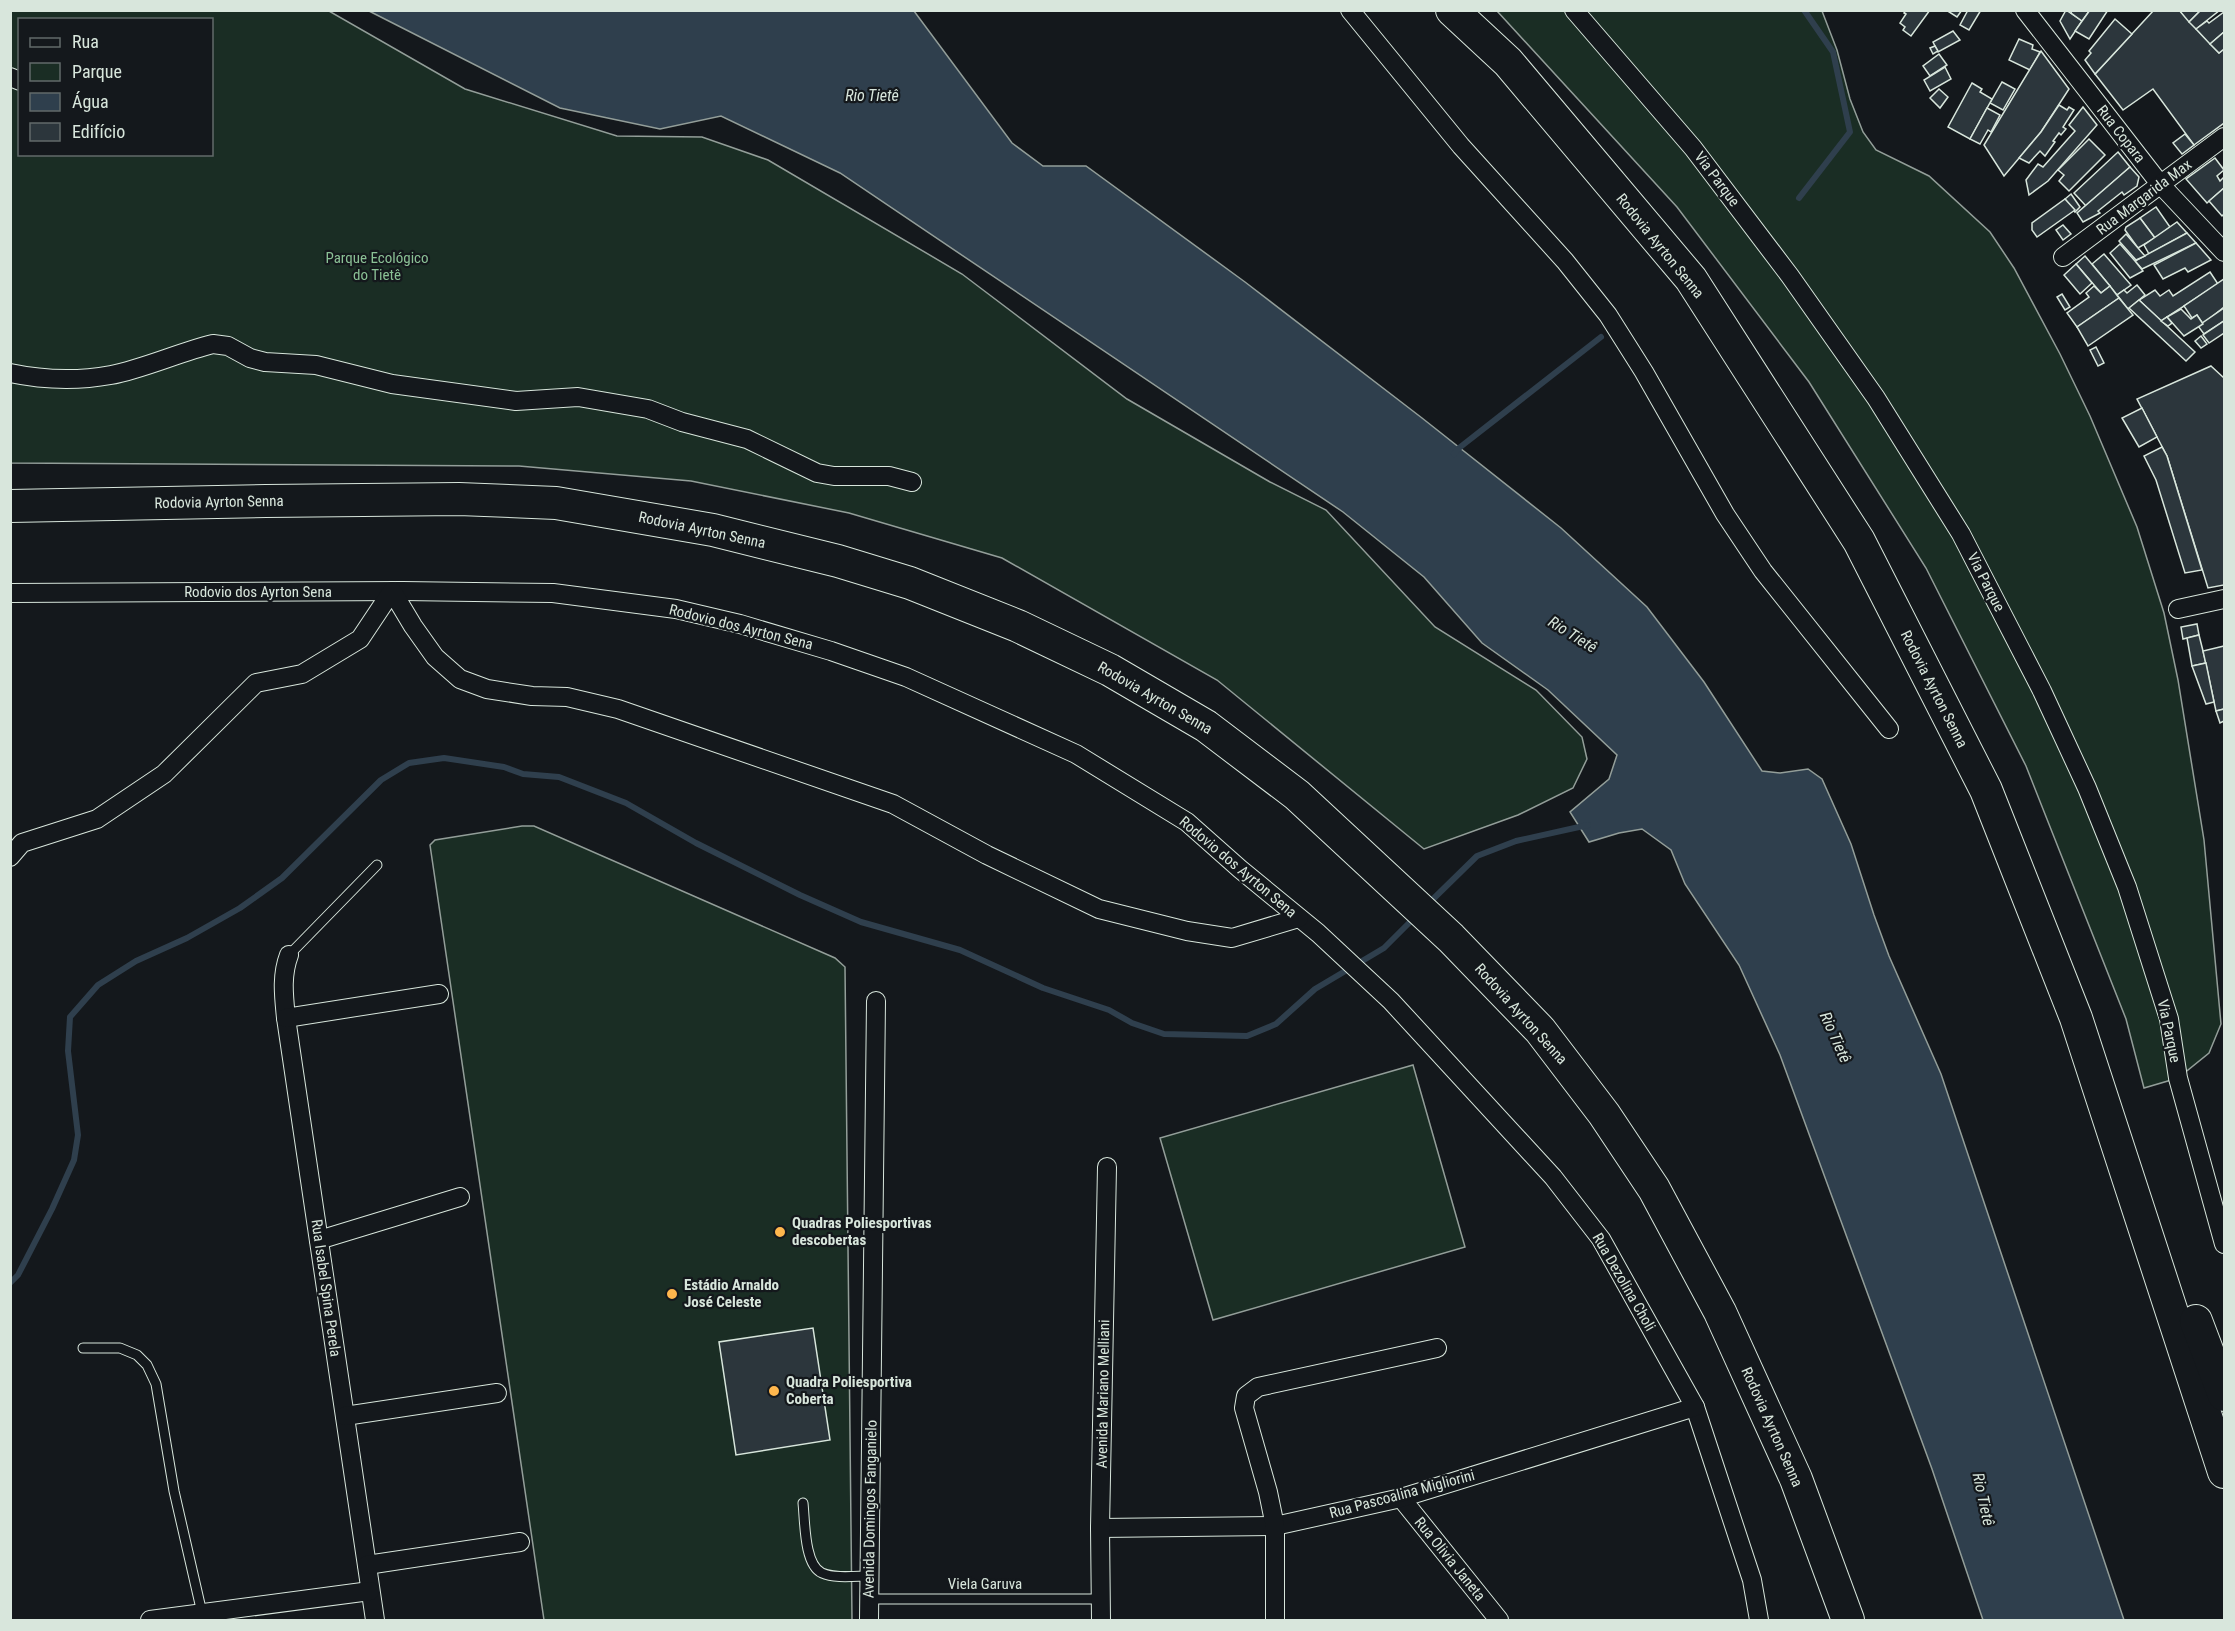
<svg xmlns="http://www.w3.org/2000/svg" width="2235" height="1631" font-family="'Roboto Condensed',sans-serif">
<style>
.green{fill:#1a2d24;stroke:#939e99;stroke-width:1.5;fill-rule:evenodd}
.water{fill:#2f3f4d;stroke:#939e99;stroke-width:1.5}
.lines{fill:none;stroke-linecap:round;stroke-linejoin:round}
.stream{stroke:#2f3f4d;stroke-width:6}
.building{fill:#2c363c;stroke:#d8e6dc;stroke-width:1.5}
.lane-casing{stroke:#d8e6dc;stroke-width:11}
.street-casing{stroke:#d8e6dc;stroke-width:20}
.highway-casing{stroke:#d8e6dc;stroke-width:34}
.lane{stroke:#14181c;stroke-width:9}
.street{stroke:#14181c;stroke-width:18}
.highway{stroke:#14181c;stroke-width:32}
.poi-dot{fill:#ffb74d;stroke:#14181c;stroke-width:2}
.labels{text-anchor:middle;stroke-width:4.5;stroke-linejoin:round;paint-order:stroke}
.street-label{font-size:15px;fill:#d8e6dc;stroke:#14181c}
.park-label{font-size:15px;fill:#8ac095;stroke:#14181c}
.poi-label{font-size:15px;font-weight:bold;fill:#d8e6dc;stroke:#14181c;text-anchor:start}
.water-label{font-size:16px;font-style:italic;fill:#d8e6dc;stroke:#14181c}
</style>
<rect width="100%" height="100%" fill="#14181c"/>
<g class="green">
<path d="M 10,11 L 329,11 L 465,89 L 617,136 L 702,137 L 768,160 L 962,274 L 1127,399 L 1270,482 L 1326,510 L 1435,627 L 1536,690 L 1582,737 L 1587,759 L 1573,788 L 1518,815 L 1424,849 L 1217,680 L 1002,558 L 849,513 L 691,481 L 519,466 L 11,463 ZM 20,20 L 212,20 L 212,154 L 20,154 Z"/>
<polygon points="1497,11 1822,11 1837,50 1850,99 1863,132 1876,150 1929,176 1990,232 2014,268 2060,354 2090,416 2137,527 2164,613 2178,680 2204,840 2221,1024 2209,1053 2178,1078 2144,1088 2126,1019 2026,766 1926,568 1809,382 1677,207"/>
<polygon points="522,826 534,826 835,958 845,967 852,1620 544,1620 430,845 435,840"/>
<polygon points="1413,1065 1465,1247 1213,1320 1160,1138"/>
</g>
<polygon class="water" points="369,11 914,11 1012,143 1043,166 1086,166 1245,282 1422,418 1561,528 1647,607 1704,682 1762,771 1780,773 1808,769 1822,779 1851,844 1874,915 1889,956 1941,1074 2124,1620 1983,1620 1932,1469 1780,1055 1739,965 1685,884 1671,850 1642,829 1619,833 1589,842 1570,812 1609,779 1617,755 1548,690 1482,643 1424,577 1343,512 840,173 721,116 660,129 560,108"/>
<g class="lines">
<g class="stream">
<polyline points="1799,198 1850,132 1833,52 1804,10"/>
<polyline points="1454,454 1459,448 1601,337"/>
<polyline points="1427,905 1477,856 1516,841 1588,825"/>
<polyline points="10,1283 18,1275 52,1209 74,1160 78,1135 68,1051 70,1017 98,985 136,961 187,938 240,908 282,878 381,780 409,763 444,758 504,767 523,774 559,777 626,803 696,843 800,895 861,922 960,950 1043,988 1109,1010 1132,1023 1164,1034 1247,1036 1276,1024 1315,989 1384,948 1416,916"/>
</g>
</g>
<g class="building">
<polygon points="1906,10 1930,10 1911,36 1903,30 1905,27 1900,23 1906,14 1904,13"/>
<polygon points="1946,10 1962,10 1957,17"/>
<polygon points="1968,10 1981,10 1969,30 1960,25"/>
<polygon points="2066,10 2082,21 2070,39 2060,21"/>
<polygon points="2072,10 2090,10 2082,21 2071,13"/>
<polygon points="2090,10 2108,10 2089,39 2075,31"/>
<polygon points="2154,10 2179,10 2219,53 2224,49 2224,123 2194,145 2153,89 2123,110 2095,74"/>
<polygon points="2179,10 2201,10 2189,22"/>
<polygon points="2201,10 2220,10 2196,29 2189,22"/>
<polygon points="2224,12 2224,32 2210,44 2196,29 2207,21 2209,23"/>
<polygon points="2115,19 2132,34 2095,74 2085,60 2091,53 2089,51"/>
<polygon points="1953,31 1960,40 1938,52 1933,42"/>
<polygon points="2224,32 2224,49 2219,53 2210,44"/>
<polygon points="2019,39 2033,45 2032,49 2040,52 2030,70 2009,60"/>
<polygon points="1935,46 1938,51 1933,54 1930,48"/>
<polygon points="2041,51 2069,89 2041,132 2004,176 1984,145"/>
<polygon points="1939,54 1947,65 1930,76 1923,66"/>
<polygon points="1945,67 1951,79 1930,91 1924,80"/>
<polygon points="2002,82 2015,89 2003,110 1990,103"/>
<polygon points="1972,83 1982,89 1980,92 1992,99 1970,139 1948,127"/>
<polygon points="1939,89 1948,97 1940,108 1930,98"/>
<polygon points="2059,105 2067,110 2069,107 2074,110 2063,127 2066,129 2061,135 2059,133 2053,141 2055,142 2045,156 2040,151 2029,163 2019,158 2041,132"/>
<polygon points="2083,107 2097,125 2048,181 2029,195 2026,180 2038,164 2043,167 2075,131 2069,125"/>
<polygon points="1987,108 2000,115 1991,132 1988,130 1980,144 1970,139"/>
<polygon points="2185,134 2194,145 2182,154 2173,143"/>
<polygon points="2089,139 2105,155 2069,191 2059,181 2064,175 2058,170"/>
<polygon points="2118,152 2130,167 2086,206 2074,193"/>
<polygon points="2215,158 2224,170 2217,176 2220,181 2224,177 2224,188 2207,203 2186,179"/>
<polygon points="2130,167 2139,177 2137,186 2124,195 2122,192 2098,211 2100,213 2083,222 2077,213"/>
<polygon points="2224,188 2224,214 2222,216 2209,201"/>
<polygon points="2071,194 2080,207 2075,212 2065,199"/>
<polygon points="2065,199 2075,210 2037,237 2032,230 2032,223"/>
<polygon points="2156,207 2170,227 2155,238 2140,218"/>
<polygon points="2140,218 2155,238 2138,248 2125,230 2126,227"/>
<polygon points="2177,222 2187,233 2149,254 2144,245"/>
<polygon points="2063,225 2071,234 2063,240 2056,230"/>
<polygon points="2187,233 2196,243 2142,269 2135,261"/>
<polygon points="2126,234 2138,248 2145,256 2136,260 2119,241"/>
<polygon points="2196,243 2211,260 2188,272 2185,268 2163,279 2154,265"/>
<polygon points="2120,244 2135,261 2143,271 2130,278 2110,253"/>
<polygon points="2104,254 2131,285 2117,295 2092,264"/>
<polygon points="2085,256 2110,286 2101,293 2076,264"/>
<polygon points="2076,264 2092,283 2080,294 2064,275"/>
<polygon points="2210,272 2218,284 2161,321 2139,300 2155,290 2160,296 2169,290 2173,296"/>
<polygon points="2224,279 2224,307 2203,324 2197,315 2192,318 2184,306"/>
<polygon points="2137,285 2145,295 2128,309 2117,295 2124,290 2127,293"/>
<polygon points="2094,286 2101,293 2110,286 2119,298 2077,327 2067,313 2089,297 2086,293"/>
<polygon points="2062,294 2070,307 2065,310 2057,297"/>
<polygon points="2119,298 2133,315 2088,346 2077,327"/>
<polygon points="2139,300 2195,352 2186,361 2129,308"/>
<polygon points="2224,308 2224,321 2204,334 2198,326"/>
<polygon points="2181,309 2191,319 2197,315 2203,324 2184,336 2167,317"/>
<polygon points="2167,317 2172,323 2168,326 2161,321"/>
<polygon points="2224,321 2224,333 2209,343 2203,335"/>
<polygon points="2201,336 2207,344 2201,348 2195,341"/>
<polygon points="2096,347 2104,363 2098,366 2090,350"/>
<polygon points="2211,366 2224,378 2224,585 2208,588 2167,456 2137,399"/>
<polygon points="2142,408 2157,437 2139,447 2122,418"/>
<polygon points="2162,447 2167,456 2202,570 2185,573 2156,480 2144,456"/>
<polygon points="2197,624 2199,635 2183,639 2181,627"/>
<polygon points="2199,635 2206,663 2192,666 2187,638"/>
<polygon points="2224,646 2224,709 2216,711 2203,651"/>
<polygon points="2206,663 2214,702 2206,704 2192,666"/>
<polygon points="2224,709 2224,721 2220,723 2216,711"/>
<polygon points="813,1328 830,1440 736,1455 719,1342"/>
</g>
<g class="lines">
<defs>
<g id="lane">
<polyline points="289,955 377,865"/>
<polyline points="83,1348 120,1348 137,1355 147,1365 156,1384 174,1491 202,1613"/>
<path d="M 803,1503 C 805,1521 804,1565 822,1573 C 835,1579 856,1576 870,1576"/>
<polyline points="869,1599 1101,1599"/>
</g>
<g id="street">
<polyline points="1350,10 1461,146 1565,261 1608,315 1644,372 1725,514 1763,571 1889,729"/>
<polyline points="1574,10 1693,148 1790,276 1876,398 1961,534 2042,691 2087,788 2127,887 2169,1019 2178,1078 2224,1244"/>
<polyline points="2025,10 2160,184 2224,252"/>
<polyline points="10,77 20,81"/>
<polyline points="2063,257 2224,137"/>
<path d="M 10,373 C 43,380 78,381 111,375 C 143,369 180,352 213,344 L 228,346 L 250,358 L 265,362 L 316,365 L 392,384 L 516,401 L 578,397 L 648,409 L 682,422 L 747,439 L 817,473 L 834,476 L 889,476 L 912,482"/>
<polyline points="10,593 403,591 553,593 676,609 740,624 831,651 906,677 1076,754 1187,822 1240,869 1318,933 1391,1001 1553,1177 1601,1239 1695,1407 1752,1580 1759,1620"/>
<polyline points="2178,609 2224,599"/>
<polyline points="10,857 22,843 97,819 164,774 256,683 302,674 360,639 392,591 413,626 435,657 460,679 487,689 532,696 567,697 618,709 893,804 987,855 1099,909 1187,931 1232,938 1299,918"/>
<path d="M 289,955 C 281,976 284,997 286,1018 L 375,1620"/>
<polyline points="286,1018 439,994"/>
<polyline points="319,1240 460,1197"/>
<polyline points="345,1416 497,1393"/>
<polyline points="1401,1498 1499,1620"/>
<polyline points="1100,1528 1275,1526 1401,1498 1695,1407"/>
<polyline points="367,1565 520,1542"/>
<polyline points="150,1620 370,1591"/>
<polyline points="869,1620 876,1001"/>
<polyline points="1101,1620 1100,1528 1107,1167"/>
<polyline points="1275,1620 1275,1526 1268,1492 1244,1408 1246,1396 1258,1387 1437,1348"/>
</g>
<g id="highway">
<polyline points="1452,10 1508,62 1691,279 1859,541 1986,790 2076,1018 2224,1472"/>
<polyline points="10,506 266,501 459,499 556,503 713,530 838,561 910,583 1018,626 1110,670 1206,726 1297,795 1451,938 1540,1030 1604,1114 1654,1189 1720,1312 1796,1479 1848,1620"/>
<polyline points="2196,1321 2224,1395"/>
</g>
</defs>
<use href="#lane" class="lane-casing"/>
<use href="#street" class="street-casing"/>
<use href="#highway" class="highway-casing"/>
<use href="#lane" class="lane"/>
<use href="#street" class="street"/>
<use href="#highway" class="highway"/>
</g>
<g class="poi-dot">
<circle cx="780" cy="1232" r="6"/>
<circle cx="672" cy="1294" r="6"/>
<circle cx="774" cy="1391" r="6"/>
</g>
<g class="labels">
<g class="street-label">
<text transform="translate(2121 134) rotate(52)" y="5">Rua Copara</text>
<text transform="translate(1717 179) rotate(53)" y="5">Via Parque</text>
<text transform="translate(2144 197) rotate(-37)" y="5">Rua Margarida Max</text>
<text transform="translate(1660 246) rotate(51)" y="5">Rodovia Ayrton Senna</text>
<text transform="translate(219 502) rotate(-1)" y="5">Rodovia Ayrton Senna</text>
<text transform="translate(702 530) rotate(12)" y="5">Rodovia Ayrton Senna</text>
<text transform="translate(1986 582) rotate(63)" y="5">Via Parque</text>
<text x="258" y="597">Rodovio dos Ayrton Sena</text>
<text transform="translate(741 627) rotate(14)" y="5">Rodovio dos Ayrton Sena</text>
<text transform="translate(1934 689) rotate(63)" y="5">Rodovia Ayrton Senna</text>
<text transform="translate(1155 698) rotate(30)" y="5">Rodovia Ayrton Senna</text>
<text transform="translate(1238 867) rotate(40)" y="5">Rodovio dos Ayrton Sena</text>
<text transform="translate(1521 1014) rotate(48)" y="5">Rodovia Ayrton Senna</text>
<text transform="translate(2169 1031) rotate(78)" y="5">Via Parque</text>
<text transform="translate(1624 1282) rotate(60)" y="5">Rua Dezolina Choli</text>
<text transform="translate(326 1288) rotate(82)" y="5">Rua Isabel Spina Perela</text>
<text transform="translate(1103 1394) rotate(-89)" y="5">Avenida Mariano Melliani</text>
<text transform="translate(1772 1427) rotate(66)" y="5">Rodovia Ayrton Senna</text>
<text transform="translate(1402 1494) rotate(-15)" y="5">Rua Pascoalina Migliorini</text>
<text transform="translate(870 1509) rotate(-89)" y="5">Avenida Domingos Fanganielo</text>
<text transform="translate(1450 1559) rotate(51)" y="5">Rua Olivia Janeta</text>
<text x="985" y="1589">Viela Garuva</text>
</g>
<g class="park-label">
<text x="377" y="263">Parque Ecológico<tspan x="377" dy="17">do Tietê</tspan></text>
</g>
<g class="poi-label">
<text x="792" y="1228">Quadras Poliesportivas<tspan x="792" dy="17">descobertas</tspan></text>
<text x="684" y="1290">Estádio Arnaldo<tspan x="684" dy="17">José Celeste</tspan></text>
<text x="786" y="1387">Quadra Poliesportiva<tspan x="786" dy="17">Coberta</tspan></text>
</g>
<g class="water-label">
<text x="872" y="101">Rio Tietê</text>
<text transform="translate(1573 634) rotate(32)" y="6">Rio Tietê</text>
<text transform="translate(1836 1037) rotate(66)" y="6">Rio Tietê</text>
<text transform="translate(1984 1499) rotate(78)" y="6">Rio Tietê</text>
</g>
</g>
<rect width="2235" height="1631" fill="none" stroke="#d8e6dc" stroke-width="24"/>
<rect x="18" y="18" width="195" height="138" fill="#14181c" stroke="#626a69" stroke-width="1.5"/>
<rect x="30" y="38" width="30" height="9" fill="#14181c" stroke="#626a69" stroke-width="1.5"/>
<text x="72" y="48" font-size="18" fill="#d8e6dc">Rua</text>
<rect x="30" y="63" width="30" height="18" fill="#1a2d24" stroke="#626a69" stroke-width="1.5"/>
<text x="72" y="78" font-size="18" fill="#d8e6dc">Parque</text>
<rect x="30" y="93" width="30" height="18" fill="#2f3f4d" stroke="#626a69" stroke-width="1.5"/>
<text x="72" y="108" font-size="18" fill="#d8e6dc">Água</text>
<rect x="30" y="123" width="30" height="18" fill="#2c363c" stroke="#626a69" stroke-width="1.5"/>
<text x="72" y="138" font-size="18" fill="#d8e6dc">Edifício</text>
</svg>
